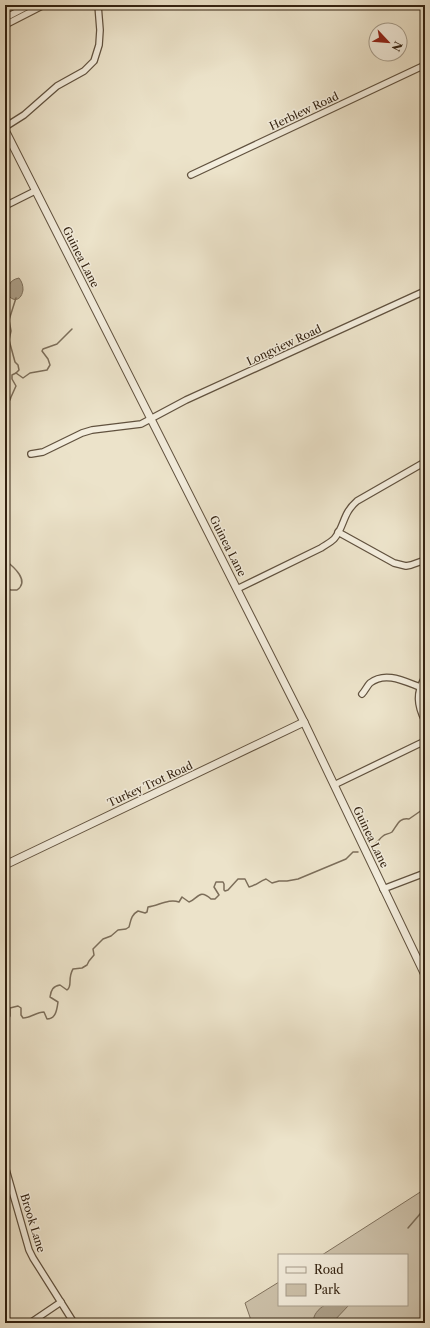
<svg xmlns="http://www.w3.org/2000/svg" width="430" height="1328" font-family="'Libre Caslon Text',serif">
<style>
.green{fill:#cdc2ab;stroke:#80725e}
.water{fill:#ada18b;stroke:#7c6e5a}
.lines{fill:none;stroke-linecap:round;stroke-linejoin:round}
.stream{stroke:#7c6e5a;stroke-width:1.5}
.minor-casing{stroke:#61523f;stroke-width:8}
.tertiary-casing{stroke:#61523f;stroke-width:9}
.minor{stroke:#f3eddd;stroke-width:5.5}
.tertiary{stroke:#f3eddd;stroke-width:7}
.labels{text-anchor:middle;stroke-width:3;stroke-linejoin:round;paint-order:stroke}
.street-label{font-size:11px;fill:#321;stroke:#f3eddd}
</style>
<rect width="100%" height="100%" fill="#ece3ca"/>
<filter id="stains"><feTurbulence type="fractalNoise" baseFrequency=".005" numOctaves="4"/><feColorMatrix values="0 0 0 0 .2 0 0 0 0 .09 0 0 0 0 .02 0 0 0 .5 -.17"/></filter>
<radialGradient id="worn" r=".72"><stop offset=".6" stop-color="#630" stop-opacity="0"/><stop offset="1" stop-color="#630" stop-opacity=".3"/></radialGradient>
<polygon class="green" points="425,1189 425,1323 252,1323 245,1303 279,1282 279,1305 407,1305 407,1255 322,1255"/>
<g class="water">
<path d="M 19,278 C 22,282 23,285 23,290 C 20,308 2,297 9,285 C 11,281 14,279 19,278 Z"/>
<path d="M 325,1305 L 349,1305 L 332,1323 L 313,1323 C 313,1315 318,1309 325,1305 Z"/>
</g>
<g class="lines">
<g class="stream">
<polyline points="16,373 19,370 18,365 15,362 9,340 11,331 9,320 16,298"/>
<polyline points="5,401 7,402 10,400 11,397 16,386 12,379 12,375 16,373 23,378 30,373 47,370 50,365 48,359 42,351 43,349 57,344 72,329"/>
<path d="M 5,560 C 14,567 30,581 17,590 L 11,590 L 5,588"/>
<path d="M 5,621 L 8,622 C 10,629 8,636 5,643"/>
<path d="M 374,845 C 378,842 379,839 383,836 C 385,834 389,834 392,832 C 397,826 399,817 409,819 L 422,810 L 425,800"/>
<path d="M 5,1026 L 10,1016 L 10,1008 L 18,1006 L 21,1008 L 21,1015 L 23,1018 C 31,1018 36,1012 44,1012 L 47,1019 C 56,1019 57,1009 58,1002 L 50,997 C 51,990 53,986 60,985 L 67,990 C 73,986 67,979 73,969 L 82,968 L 87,965 L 89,961 L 94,955 L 93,949 L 103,939 L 111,936 L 118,930 L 126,929 L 129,927 C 131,920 131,915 138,911 L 145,913 L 147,912 L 148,907 C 158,906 169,898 179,902 L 182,897 L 189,902 C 198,899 199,888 211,899 L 215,899 L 219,895 L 214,887 L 216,882 L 223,882 L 224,884 L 224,890 L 225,891 L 228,890 L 238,879 L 245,879 L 249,887 C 255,886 260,881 266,879 L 272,883 L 279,881 L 287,881 L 298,879 L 346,859 L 353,852 L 358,852"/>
<polyline points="408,1228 420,1214 425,1205"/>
<polyline points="344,1323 349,1320"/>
</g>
<defs>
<g id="minor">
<polyline points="5,18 30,5"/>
<polyline points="5,25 44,5"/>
<polyline points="5,127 24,115 57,86 84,71 94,61 99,45 100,30 98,5"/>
<polyline points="191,175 425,65"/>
<polyline points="5,206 35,191"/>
<polyline points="31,454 43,452 82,433 92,430 141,424 186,400 425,291"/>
<polyline points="338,532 394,563 406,566 411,565 425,560"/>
<path d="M 237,589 L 321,548 C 325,545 330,543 334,539 C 345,526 342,514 357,501 L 425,462"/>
<path d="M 425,677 C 416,693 417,705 425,721"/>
<path d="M 362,694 C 365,691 367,686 370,683 C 385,671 404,681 420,687"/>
<polyline points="334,785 425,741"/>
<polyline points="383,889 425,873"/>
<polyline points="5,1166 29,1250 33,1258 74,1323"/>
<polyline points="30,1323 61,1302"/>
</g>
<g id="tertiary">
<polyline points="5,130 304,722 425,975"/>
<polyline points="5,865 304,722"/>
</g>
</defs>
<use href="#minor" class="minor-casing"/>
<use href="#tertiary" class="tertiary-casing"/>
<use href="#minor" class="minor"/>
<use href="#tertiary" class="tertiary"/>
</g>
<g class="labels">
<g class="street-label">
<text transform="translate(304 111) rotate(-25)" y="4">Herblew Road</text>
<text transform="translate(81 257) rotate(63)" y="4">Guinea Lane</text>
<text transform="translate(284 345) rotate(-25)" y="4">Longview Road</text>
<text transform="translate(228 546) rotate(63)" y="4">Guinea Lane</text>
<text transform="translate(150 784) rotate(-25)" y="4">Turkey Trot Road</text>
<text transform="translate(371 837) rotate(64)" y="4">Guinea Lane</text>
<text transform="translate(33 1223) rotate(73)" y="4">Brook Lane</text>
</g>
</g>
<rect width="430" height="1328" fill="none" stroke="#ece3ca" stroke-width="20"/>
<rect x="6" y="6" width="418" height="1316" fill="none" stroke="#321" stroke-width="2"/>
<rect x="10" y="10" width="410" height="1308" fill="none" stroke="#321"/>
<rect x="278" y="1254" width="130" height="52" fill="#f3eddd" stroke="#a69c8b"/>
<rect x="286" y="1267" width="20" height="6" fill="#f3eddd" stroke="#a69c8b"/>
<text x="314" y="1274" font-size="12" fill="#332211">Road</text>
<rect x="286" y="1284" width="20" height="12" fill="#cdc2ab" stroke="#a69c8b"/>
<text x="314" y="1294" font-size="12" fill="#332211">Park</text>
<g transform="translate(388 42) rotate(116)"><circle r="19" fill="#f3eddd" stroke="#a69c8b"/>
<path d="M0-3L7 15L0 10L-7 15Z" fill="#8f2418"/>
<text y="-6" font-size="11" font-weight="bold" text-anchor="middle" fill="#332211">N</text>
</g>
<rect width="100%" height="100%" filter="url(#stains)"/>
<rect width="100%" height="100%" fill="url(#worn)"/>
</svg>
